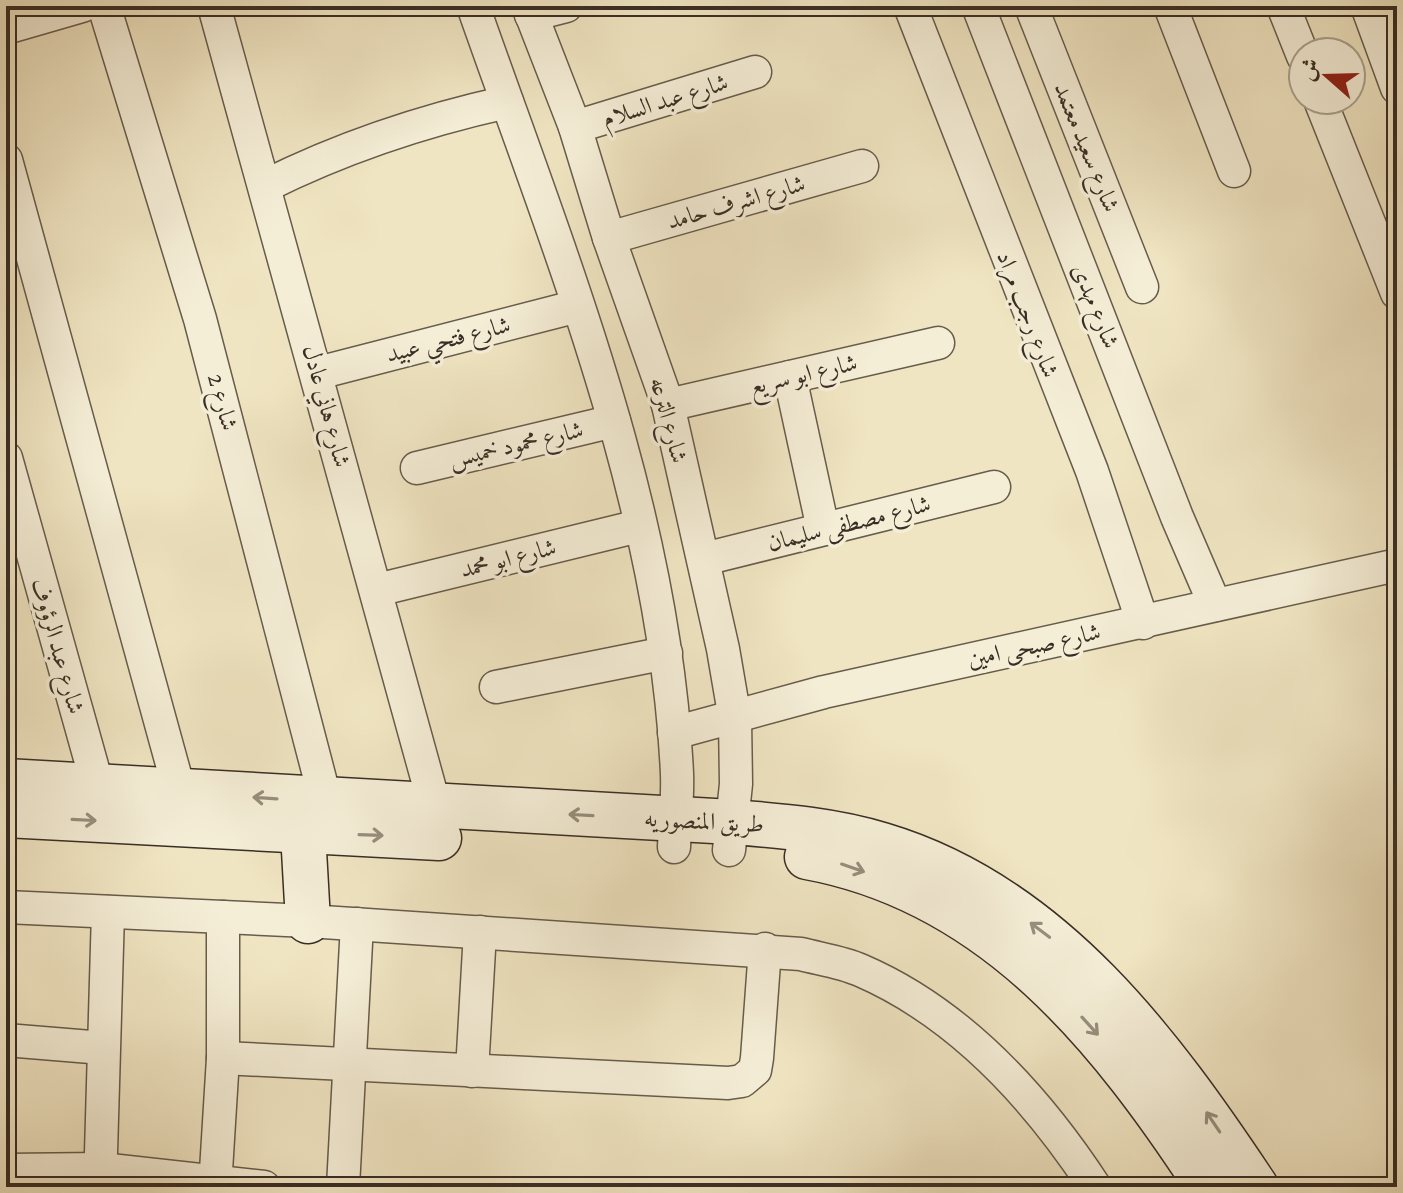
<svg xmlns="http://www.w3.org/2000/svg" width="1403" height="1193" font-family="Alegreya,Amiri,serif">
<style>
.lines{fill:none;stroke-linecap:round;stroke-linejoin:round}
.street-casing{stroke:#675c4c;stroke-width:35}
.secondary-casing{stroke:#392e25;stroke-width:47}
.street{stroke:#f5eed7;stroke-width:32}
.secondary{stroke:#f5eed7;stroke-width:44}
.oneway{stroke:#978e7e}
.labels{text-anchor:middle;stroke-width:7;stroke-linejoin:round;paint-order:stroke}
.street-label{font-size:24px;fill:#392e25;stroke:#f5eed7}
</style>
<rect width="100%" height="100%" fill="#f0e5c2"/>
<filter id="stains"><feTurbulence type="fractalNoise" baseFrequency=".0025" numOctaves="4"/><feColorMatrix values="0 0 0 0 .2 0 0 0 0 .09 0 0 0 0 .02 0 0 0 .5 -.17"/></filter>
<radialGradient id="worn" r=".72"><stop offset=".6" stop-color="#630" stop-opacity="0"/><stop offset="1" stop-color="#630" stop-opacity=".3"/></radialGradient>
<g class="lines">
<defs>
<g id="street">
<polyline points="104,6 200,319 326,802"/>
<polyline points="214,6 435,807"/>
<path d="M 473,6 C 560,254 665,508 677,774 C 678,798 675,823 674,847"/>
<polyline points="528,6 575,127 609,238 668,405 723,649 735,719 736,784 729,850"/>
<polyline points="910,6 1092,471 1143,623"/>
<polyline points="978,6 1177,517 1215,605"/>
<polyline points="1031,6 1142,287"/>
<polyline points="1170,6 1234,171"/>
<polyline points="1283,6 1303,56"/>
<polyline points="1367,6 1397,88"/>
<polyline points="531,15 566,6"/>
<polyline points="6,28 82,6"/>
<polyline points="1320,100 1397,293"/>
<polyline points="575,127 755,72"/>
<polyline points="6,160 180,793"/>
<path d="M 265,186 C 343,147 421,121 507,102"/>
<polyline points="609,238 862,166"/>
<polyline points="318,373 578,306"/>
<polyline points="790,377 823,529"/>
<polyline points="668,405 938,343"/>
<polyline points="6,458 98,787"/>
<polyline points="417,468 614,421"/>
<polyline points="704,559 994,487"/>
<polyline points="377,590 639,526"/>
<polyline points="496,687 666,653"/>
<polyline points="674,733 824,692 1397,565"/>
<path d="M 6,907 L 308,921 L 801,954 C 820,959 842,962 860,970 C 960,1013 1036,1097 1095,1187"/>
<polyline points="6,1040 103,1048"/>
<polyline points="223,1058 728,1083 742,1081 755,1070 757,1058 765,949"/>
<polyline points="472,1071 480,932"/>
<polyline points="6,1170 101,1169 264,1187"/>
<polyline points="100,1187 108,912"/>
<polyline points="215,1187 223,1058 223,917"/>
<polyline points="343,1187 357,924"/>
</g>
<g id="secondary">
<path d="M 6,781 L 732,822 C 782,826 834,830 882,845 C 1053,896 1162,1046 1256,1187"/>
<polyline points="6,815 439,838"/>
<polyline points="303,833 308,921"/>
<path d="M 807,857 C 994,891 1110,1037 1208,1187"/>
</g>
</defs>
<use href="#street" class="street-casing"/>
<use href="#secondary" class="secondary-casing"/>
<use href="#street" class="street"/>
<use href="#secondary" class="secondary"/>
</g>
<defs><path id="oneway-shaft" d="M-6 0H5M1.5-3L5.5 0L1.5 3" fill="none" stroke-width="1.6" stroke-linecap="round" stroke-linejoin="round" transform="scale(2)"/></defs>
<g class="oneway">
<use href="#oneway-shaft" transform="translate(265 798) rotate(-176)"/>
<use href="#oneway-shaft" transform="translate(581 815) rotate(-177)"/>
<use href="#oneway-shaft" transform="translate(84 820) rotate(3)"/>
<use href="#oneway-shaft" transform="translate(371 835) rotate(2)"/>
<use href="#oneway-shaft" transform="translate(853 868) rotate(19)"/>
<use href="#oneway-shaft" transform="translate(1040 930) rotate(-143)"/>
<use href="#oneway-shaft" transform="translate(1090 1026) rotate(48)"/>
<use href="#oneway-shaft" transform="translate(1213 1122) rotate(-124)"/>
</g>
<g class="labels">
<g class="street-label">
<text transform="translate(665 100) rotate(-17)" y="8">شارع عبد السلام</text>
<text transform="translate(1087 147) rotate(68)" y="8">شارع سعيد معتمد</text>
<text transform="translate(736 202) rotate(-16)" y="8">شارع اشرف حامد</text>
<text transform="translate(1096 306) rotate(68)" y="8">شارع مهدى</text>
<text transform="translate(1028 314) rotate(69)" y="8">شارع رجب مراد</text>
<text transform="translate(448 339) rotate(-14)" y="8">شارع فتحي عبيد</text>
<text transform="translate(803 374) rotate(-13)" y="8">شارع ابو سريع</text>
<text transform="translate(223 402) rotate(75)" y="8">شارع 2</text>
<text transform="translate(327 406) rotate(75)" y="8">شارع هاني عادل</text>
<text transform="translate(669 420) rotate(75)" y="8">شارع الترعه</text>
<text transform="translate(516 444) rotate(-13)" y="8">شارع محمود خميس</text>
<text transform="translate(849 523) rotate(-14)" y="8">شارع مصطفى سليمان</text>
<text transform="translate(508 558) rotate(-14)" y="8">شارع ابو محمد</text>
<text transform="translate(1034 645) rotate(-12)" y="8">شارع صبحى امين</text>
<text transform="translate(58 646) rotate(74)" y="8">شارع عبد الرؤوف</text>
<text transform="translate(704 821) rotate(3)" y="8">طريق المنصوريه</text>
</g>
</g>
<rect width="1403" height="1193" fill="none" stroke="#f0e5c2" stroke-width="32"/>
<rect x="8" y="8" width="1387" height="1177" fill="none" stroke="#392e25" stroke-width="4"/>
<rect x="16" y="16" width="1371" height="1161" fill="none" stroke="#392e25" stroke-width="2"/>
<g transform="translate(1327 76) rotate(290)"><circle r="38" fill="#f5eed7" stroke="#aaa190" stroke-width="2"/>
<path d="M0-6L14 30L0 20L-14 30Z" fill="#8f2418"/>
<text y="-12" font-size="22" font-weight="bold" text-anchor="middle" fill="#392e25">ش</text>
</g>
<rect width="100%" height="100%" filter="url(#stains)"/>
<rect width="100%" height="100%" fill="url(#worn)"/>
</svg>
